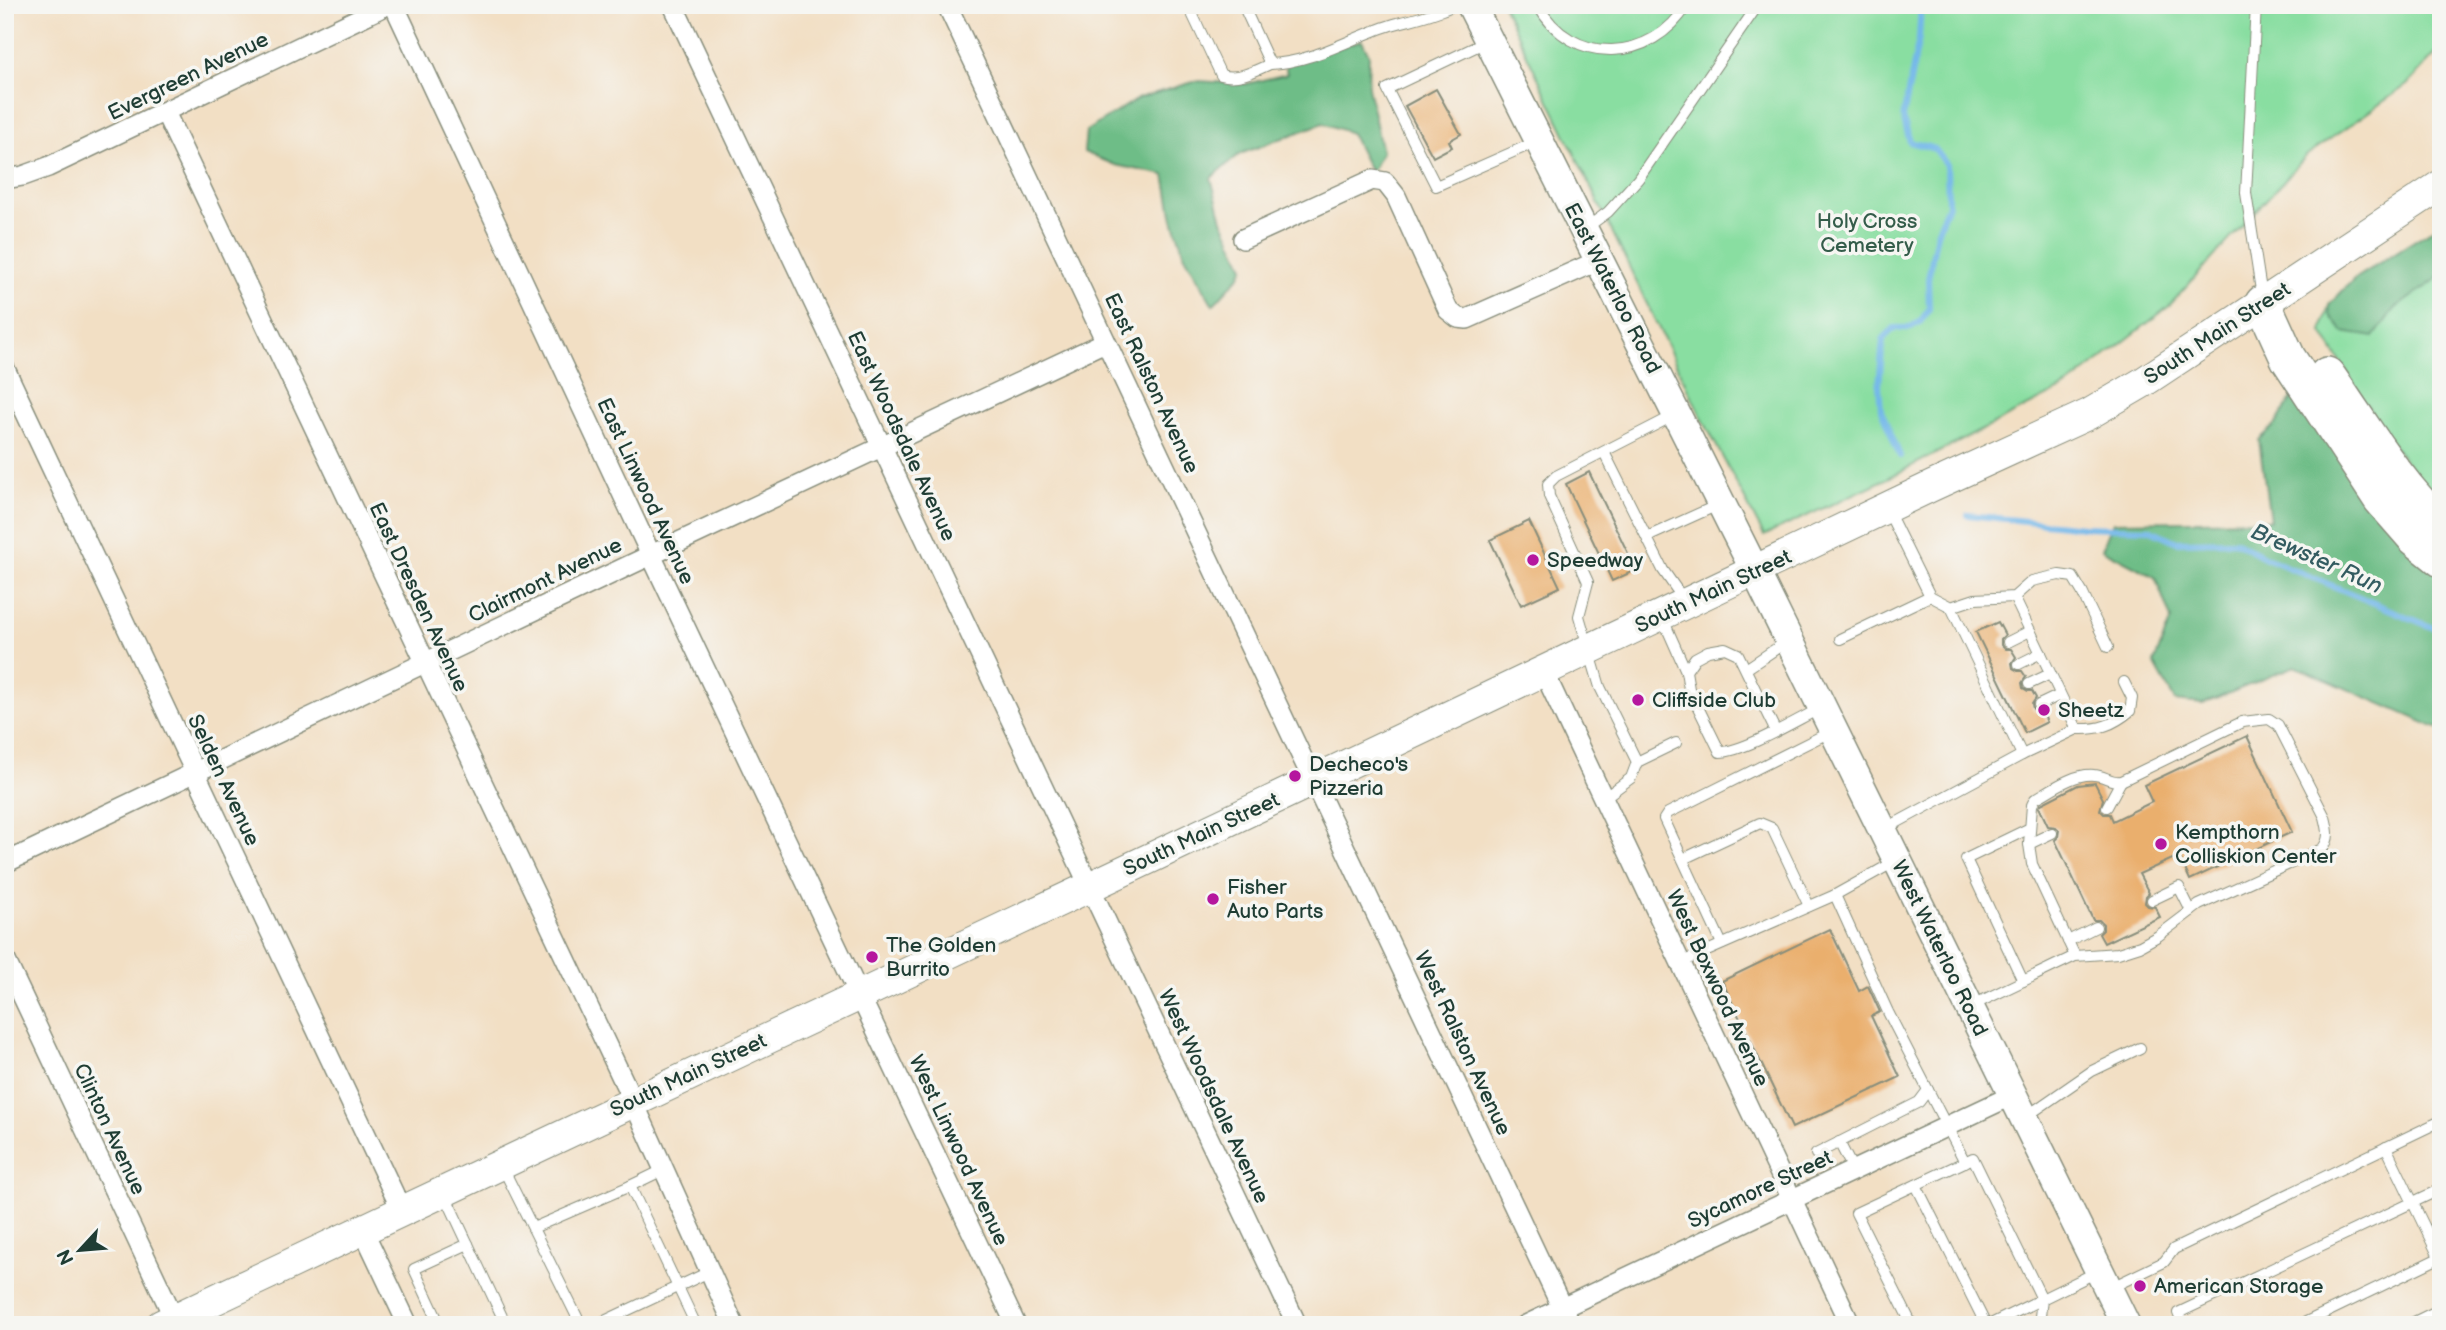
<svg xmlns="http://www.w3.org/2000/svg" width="2446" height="1330" font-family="'Balsamiq Sans',sans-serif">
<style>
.green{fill:#89dea1;stroke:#548e6a;stroke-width:2}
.forest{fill:#6ebd87;stroke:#467d5e;stroke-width:2}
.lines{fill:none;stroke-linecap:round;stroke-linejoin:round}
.stream{stroke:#72b7e9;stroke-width:6}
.building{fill:#eaaf6d}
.lane-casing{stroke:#888e7c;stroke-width:12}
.street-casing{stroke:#888e7c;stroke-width:22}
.secondary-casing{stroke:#888e7c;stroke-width:31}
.primary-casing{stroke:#888e7c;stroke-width:32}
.highway-casing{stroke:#888e7c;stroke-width:38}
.lane{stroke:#fff;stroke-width:10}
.street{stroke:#fff;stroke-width:19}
.secondary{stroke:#fff;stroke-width:28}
.primary{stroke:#fff;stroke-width:30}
.highway{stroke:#fff;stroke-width:35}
.poi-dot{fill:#b5179e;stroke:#f6f6f2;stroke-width:2.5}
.labels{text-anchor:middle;stroke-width:7;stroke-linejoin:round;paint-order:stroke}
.street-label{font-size:21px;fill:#1f3d34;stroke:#f6f6f2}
.park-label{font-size:21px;fill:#345d4a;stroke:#f6f6f2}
.poi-label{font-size:21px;fill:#1f3d34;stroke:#f6f6f2;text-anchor:start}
.water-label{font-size:23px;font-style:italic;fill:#345c61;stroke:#f6f6f2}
</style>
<rect width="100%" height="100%" fill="#f6f6f2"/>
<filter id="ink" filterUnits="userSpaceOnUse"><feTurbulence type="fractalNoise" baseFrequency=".0143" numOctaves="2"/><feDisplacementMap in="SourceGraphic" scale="14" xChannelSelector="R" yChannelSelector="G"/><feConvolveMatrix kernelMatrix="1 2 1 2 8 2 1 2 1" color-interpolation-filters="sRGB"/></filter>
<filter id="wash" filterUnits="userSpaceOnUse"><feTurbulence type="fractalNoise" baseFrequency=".00686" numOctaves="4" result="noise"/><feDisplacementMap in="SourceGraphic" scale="28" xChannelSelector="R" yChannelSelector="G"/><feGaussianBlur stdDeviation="1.57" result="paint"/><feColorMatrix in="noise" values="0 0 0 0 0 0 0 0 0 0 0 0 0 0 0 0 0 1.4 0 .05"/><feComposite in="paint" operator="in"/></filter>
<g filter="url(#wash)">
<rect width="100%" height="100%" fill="#f2dfc4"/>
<g class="green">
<polygon points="1503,5 2441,5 2441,48 2407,85 2307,155 2168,307 2066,387 1888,478 1764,536 1702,418"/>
<polygon points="2441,224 2441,508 2386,436 2322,332 2329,305 2354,279"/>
</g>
<g class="forest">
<polygon points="1362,40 1369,55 1368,87 1382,152 1371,173 1351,133 1323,123 1240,154 1211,178 1222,220 1244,267 1239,277 1213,305 1184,254 1173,219 1165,175 1115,165 1084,152 1086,131 1139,98 1173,88 1197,81 1246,84 1287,74 1285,64"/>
<polygon points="2441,224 2441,276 2394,309 2374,337 2343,332 2330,315 2329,305 2354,279"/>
<polygon points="2292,397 2311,414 2441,576 2441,730 2295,666 2203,704 2175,701 2154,663 2171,619 2155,577 2102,549 2113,522 2270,520 2259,440 2276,424"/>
</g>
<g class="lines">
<g class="stream">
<polyline points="1900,456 1881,410 1879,386 1883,339 1894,328 1909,328 1920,322 1929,309 1928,279 1937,233 1948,204 1947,165 1935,149 1910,142 1903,117 1919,38 1921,5"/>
<polyline points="1968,515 2083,527 2149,529 2177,542 2235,541 2266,558 2441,631"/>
</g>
</g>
<g id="blocks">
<g class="building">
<polygon points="1436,89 1461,134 1449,141 1452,147 1433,157 1405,106"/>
<polygon points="1589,472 1636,570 1612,581 1566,484"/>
<polygon points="1529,521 1560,587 1521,605 1490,540"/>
<polygon points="1998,622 2005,635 2001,639 2001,645 2005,649 2011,649 2016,657 2012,663 2013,668 2018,671 2022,671 2026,677 2022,683 2023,688 2028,691 2032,691 2036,698 2032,704 2033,709 2038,712 2042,712 2047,722 2025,733 1976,632"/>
<polygon points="2247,736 2292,832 2190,880 2179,856 2139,874 2149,893 2146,896 2145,903 2148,906 2155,907 2160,917 2104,943 2099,934 2103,930 2103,924 2099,920 2093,920 2055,840 2058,837 2059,830 2056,827 2048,826 2039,807 2041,804 2078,785 2095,783 2103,799 2100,810 2104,814 2110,814 2113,821 2152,802 2144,785"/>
<polygon points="1830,929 1859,991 1868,986 1880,1012 1871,1016 1900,1077 1792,1128 1722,981"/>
</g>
</g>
</g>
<g filter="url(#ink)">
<use href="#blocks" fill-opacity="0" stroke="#888e7c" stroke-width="2"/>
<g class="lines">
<defs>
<g id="lane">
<path d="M 1188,5 L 1221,75 C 1239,80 1254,71 1270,64 L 1243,5"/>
<path d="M 1538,5 C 1571,67 1652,63 1687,5"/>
<polyline points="2256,5 2246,193 2262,297"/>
<polyline points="1488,41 1387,89 1436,186 1538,141"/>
<path d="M 1270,64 C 1312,63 1352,37 1391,25 C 1412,19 1434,15 1454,5"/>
<polyline points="1586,228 1608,212 1638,179 1758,5"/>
<polyline points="1604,452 1663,570 1684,600"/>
<polyline points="1888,511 1930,596 1951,607 2022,755"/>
<polyline points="1647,537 1720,504"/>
<polyline points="1951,607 1975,599 2014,597 2032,581 2059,575 2073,577 2082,592 2108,647"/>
<polyline points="1662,617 1686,671"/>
<polyline points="1840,639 1930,596"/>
<polyline points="2008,642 2030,631"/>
<polyline points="2019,664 2041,653"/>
<polyline points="1746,669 1786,642"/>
<polyline points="2029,684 2050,674"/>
<polyline points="2039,705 2060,695"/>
<path d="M 2077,729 C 2099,730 2113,725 2130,711 L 2132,698 L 2124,682"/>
<path d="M 1775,730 L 1738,654 L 1725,648 L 1708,651 L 1695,658 L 1686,671 L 1689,689 L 1720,752 C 1743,752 1795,721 1819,709"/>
<polyline points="1637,762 1600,687 1579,616 1588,582 1549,496 1548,484 1556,476 1673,416"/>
<polyline points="1604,798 1631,778 1637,762 1676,743"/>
<polyline points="2107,807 2121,781"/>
<polyline points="1883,830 2022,755 2077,729 2014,597"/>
<polyline points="2029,844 2052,833"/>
<polyline points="1683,859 1760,823 1772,828 1809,906"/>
<polyline points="2152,900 2179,887 2191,911"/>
<polyline points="2068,941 2096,927"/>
<polyline points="1722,944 1664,819 1668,813 1832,731"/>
<polyline points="1682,962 1835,895 1896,861"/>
<polyline points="2023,981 1966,859 2030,828"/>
<path d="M 1973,1005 L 2075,956 L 2118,953 L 2140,946 L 2158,936 L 2199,905 L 2322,849 C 2331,839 2328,829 2325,817 L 2278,725 L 2269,719 L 2242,722 L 2121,781 C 2111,783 2104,775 2094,775 C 2074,773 2051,790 2035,799 L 2032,805 L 2029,844 L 2032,864 L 2075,956"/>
<polyline points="1928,1090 1965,1162"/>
<polyline points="2027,1116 2092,1071 2140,1048"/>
<polyline points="1839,1142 1854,1171"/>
<polyline points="2386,1147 2441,1261"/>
<polyline points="1816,1154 1919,1102 1928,1090 1888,1012 1835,895"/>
<polyline points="503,1168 581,1325"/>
<polyline points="1916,1185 1986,1325"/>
<polyline points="630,1186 663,1170"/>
<polyline points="445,1195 506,1325"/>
<polyline points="533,1228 630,1186 696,1325"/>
<polyline points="2112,1287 2164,1262 2174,1249 2441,1121"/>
<polyline points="440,1325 414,1269 468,1244"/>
<polyline points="596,1325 709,1272"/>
<polyline points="1912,1325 1856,1213 1973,1158 2042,1299 2039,1325"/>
<polyline points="1989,1325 2099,1271"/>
<polyline points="2183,1325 2178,1313 2441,1189"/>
<polyline points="2300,1325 2441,1257"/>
<polyline points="2408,1325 2441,1309"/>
</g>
<g id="street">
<polyline points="394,5 651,555 1016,1325"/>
<polyline points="673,5 1297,1325"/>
<polyline points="947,5 1570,1325"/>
<polyline points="165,112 633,1101 734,1325"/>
<polyline points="5,179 23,176 48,167 387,5"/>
<polyline points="1243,239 1372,180 1385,182 1396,196 1448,310 1458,318 1467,319 1600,260"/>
<polyline points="5,369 402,1211"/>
<polyline points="1543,670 1851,1325"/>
<polyline points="5,863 632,564 1105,342"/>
<polyline points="5,959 174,1318"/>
<polyline points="363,1230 408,1325"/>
<polyline points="1526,1325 2013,1095"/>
</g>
<polyline id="secondary" points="1471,5 1755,571 2126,1325"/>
<polyline id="primary" points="161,1325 1157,855 1932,486 2089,414 2142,383 2441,185"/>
<g id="highway">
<polyline points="2263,303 2288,358 2381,499 2415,538 2441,559"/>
<path d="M 2327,375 C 2363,426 2395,482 2441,525"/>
</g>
</defs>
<use href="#lane" class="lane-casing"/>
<use href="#street" class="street-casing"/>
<use href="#secondary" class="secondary-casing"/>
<use href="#primary" class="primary-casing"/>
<use href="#highway" class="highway-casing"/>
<use href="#lane" class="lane"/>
<use href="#street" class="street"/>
<use href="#secondary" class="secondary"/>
<use href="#primary" class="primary"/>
<use href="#highway" class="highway"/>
</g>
</g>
<g class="poi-dot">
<circle cx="1533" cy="560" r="7"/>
<circle cx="1638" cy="700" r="7"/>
<circle cx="2044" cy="710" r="7"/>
<circle cx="1295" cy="776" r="7"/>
<circle cx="2161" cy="844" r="7"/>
<circle cx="1213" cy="899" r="7"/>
<circle cx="872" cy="957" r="7"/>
<circle cx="2140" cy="1286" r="7"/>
</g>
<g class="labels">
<g class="street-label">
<text transform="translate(188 76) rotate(-26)" y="7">Evergreen Avenue</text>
<text transform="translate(1613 288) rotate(63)" y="7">East Waterloo Road</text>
<text transform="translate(2217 333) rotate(-33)" y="7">South Main Street</text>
<text transform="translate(1152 383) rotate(65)" y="7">East Ralston Avenue</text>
<text transform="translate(902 436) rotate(65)" y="7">East Woodsdale Avenue</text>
<text transform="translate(646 491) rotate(65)" y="7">East Linwood Avenue</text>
<text transform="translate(545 580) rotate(-26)" y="7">Clairmont Avenue</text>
<text transform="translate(1713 591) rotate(-25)" y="7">South Main Street</text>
<text transform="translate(419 597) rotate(65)" y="7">East Dresden Avenue</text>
<text transform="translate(224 780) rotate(65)" y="7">Selden Avenue</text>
<text transform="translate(1201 834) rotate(-25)" y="7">South Main Street</text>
<text transform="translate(1940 948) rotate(64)" y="7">West Waterloo Road</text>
<text transform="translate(1718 988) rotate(65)" y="7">West Boxwood Avenue</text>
<text transform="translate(1463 1043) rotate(65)" y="7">West Ralston Avenue</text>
<text transform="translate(688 1075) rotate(-25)" y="7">South Main Street</text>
<text transform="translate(1214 1096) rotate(65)" y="7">West Woodsdale Avenue</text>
<text transform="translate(110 1129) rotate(65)" y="7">Clinton Avenue</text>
<text transform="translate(959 1150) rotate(65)" y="7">West Linwood Avenue</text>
<text transform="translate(1760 1189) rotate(-25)" y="7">Sycamore Street</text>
</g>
<g class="park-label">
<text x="1867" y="228">Holy Cross<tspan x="1867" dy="24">Cemetery</tspan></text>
</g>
<g class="poi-label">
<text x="1547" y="567">Speedway</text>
<text x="1652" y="707">Cliffside Club</text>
<text x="2058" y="717">Sheetz</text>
<text x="1309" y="771">Decheco's<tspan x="1309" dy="24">Pizzeria</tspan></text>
<text x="2175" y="839">Kempthorn<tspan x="2175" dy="24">Colliskion Center</tspan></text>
<text x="1227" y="894">Fisher<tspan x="1227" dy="24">Auto Parts</tspan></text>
<text x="886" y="952">The Golden<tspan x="886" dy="24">Burrito</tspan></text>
<text x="2154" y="1293">American Storage</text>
</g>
<g class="water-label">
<text transform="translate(2317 558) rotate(24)" y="8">Brewster Run</text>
</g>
</g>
<rect width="2446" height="1330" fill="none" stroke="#f6f6f2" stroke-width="28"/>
<g transform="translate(80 1250) rotate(244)" stroke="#f6f6f2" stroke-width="5" paint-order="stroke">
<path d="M0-5L12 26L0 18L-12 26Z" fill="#1f3d34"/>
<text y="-10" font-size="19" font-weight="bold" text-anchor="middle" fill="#1f3d34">N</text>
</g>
</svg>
